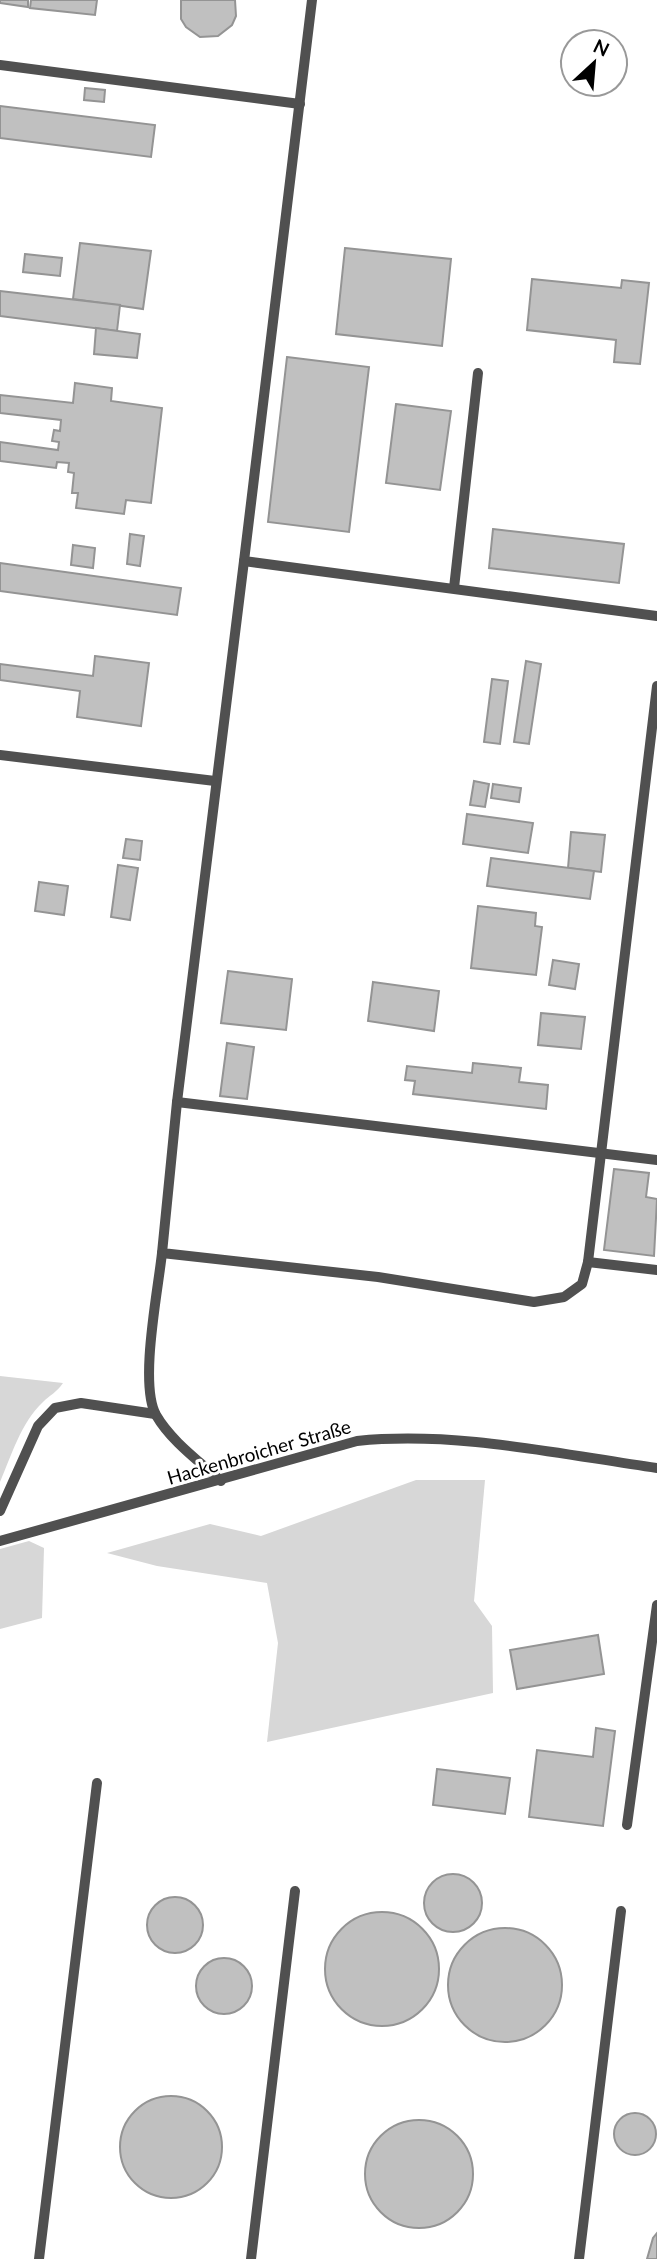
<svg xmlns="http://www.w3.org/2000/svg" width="657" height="2259" font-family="Lato,sans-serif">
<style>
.green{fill:#d7d7d7}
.building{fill:#c0c0c0;stroke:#949494;stroke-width:2}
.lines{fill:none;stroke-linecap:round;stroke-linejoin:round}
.lane{stroke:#505050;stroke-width:10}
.labels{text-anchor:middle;stroke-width:6;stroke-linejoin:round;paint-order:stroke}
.street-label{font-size:19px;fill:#000;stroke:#fff}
</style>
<rect width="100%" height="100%" fill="#fff"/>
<g class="green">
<path d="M 0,1376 L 63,1383 C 56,1393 50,1395 43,1402 C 21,1422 11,1457 0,1482 Z"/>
<polygon points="416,1480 485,1480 474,1601 492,1626 493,1693 267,1742 278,1643 267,1583 157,1566 107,1553 210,1524 261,1536"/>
<polygon points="29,1541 44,1548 42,1618 0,1629 0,1549"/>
</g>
<g class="building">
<polygon points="0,0 28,0 28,7 0,3"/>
<polygon points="31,0 97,0 95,15 30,8"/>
<polygon points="235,0 236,16 232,25 218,36 200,37 186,27 181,19 181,0"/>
<polygon points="85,88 105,90 104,102 84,100"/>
<polygon points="0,106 155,125 151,157 0,138"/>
<polygon points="80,243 151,251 143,309 73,299"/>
<polygon points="345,248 451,259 442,346 336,334"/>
<polygon points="25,254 62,258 60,276 23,272"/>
<polygon points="532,279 621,288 622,280 649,283 640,364 614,362 616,340 527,330"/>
<polygon points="0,291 120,305 117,331 0,316"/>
<polygon points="96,328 140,334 137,358 94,354"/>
<polygon points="287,357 369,367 349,532 268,522"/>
<polygon points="75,383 112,388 111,401 162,408 151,503 126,500 124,514 76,508 78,493 72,493 74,473 68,472 69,463 57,462 56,468 0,461 0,442 58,450 59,442 52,441 54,430 60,431 61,420 0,413 0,395 73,403"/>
<polygon points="396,404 451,411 440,490 386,483"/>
<polygon points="493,529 624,544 619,583 489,568"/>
<polygon points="130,534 144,536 140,566 127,564"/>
<polygon points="73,545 95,548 93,568 71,565"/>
<polygon points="0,563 181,588 177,615 0,591"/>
<polygon points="95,656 149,663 141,726 77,717 80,691 0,680 0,664 93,676"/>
<polygon points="526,661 541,664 529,744 514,742"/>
<polygon points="492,679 508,681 500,744 484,742"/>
<polygon points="474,781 489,784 485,807 470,805"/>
<polygon points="493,784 521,788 519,802 491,798"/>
<polygon points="467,814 533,823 528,853 463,844"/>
<polygon points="571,832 605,835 601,872 568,868"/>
<polygon points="126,839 142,841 140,860 123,858"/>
<polygon points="491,858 594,871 590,899 487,886"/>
<polygon points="118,865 138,868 130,920 111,917"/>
<polygon points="39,882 68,886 64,915 35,911"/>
<polygon points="478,906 536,913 535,926 542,927 536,975 471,968"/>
<polygon points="553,960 579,964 575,989 549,985"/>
<polygon points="228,971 292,979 286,1030 221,1023"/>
<polygon points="373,982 439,991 434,1031 368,1021"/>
<polygon points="541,1013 585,1017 581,1049 538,1045"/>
<polygon points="227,1043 254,1047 247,1099 220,1096"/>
<polygon points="473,1063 521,1068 519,1082 548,1085 546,1109 413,1094 415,1081 405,1080 407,1066 472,1073"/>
<polygon points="614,1169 649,1173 646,1197 657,1199 654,1256 604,1250"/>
<polygon points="598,1635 604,1674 517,1689 510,1650"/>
<polygon points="596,1728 615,1731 603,1826 529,1817 537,1750 593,1757"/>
<polygon points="437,1769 510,1778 505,1814 433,1805"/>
<circle cx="453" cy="1903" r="29"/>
<circle cx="175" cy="1925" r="28"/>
<circle cx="382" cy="1969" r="57"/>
<circle cx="505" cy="1985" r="57"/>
<circle cx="224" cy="1986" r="28"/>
<circle cx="171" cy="2147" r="51"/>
<circle cx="635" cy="2134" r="21"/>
<circle cx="419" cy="2174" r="54"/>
<polygon points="657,2233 657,2259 647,2259 653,2238"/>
</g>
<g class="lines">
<g class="lane">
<polyline points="312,0 244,561 657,616"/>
<polyline points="0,65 300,104"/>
<polyline points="244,561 177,1102 162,1253 378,1277 534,1302 564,1297 582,1284 588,1262 657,686"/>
<polyline points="454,588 478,373"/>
<polyline points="0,755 215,781"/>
<polyline points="177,1102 657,1160"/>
<path d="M 162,1253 C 158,1291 139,1384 156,1415 C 171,1441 199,1461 221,1481"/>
<polyline points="588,1262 657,1270"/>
<polyline points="0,1511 38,1426 55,1408 81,1403 155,1414"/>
<path d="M 0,1541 L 357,1441 C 457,1431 558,1454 657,1468"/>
<polyline points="627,1825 657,1605"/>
<polyline points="39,2259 97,1783"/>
<polyline points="251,2259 295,1891"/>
<polyline points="579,2259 621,1911"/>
</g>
</g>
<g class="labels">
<g class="street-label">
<text transform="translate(259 1452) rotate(-16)" y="7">Hackenbroicher Straße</text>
</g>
</g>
<g transform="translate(594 63) rotate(26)"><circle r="33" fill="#ffffff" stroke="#999999" stroke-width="2"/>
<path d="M0-5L12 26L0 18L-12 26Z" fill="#000000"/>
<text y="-10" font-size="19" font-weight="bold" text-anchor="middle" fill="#000000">N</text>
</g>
</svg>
